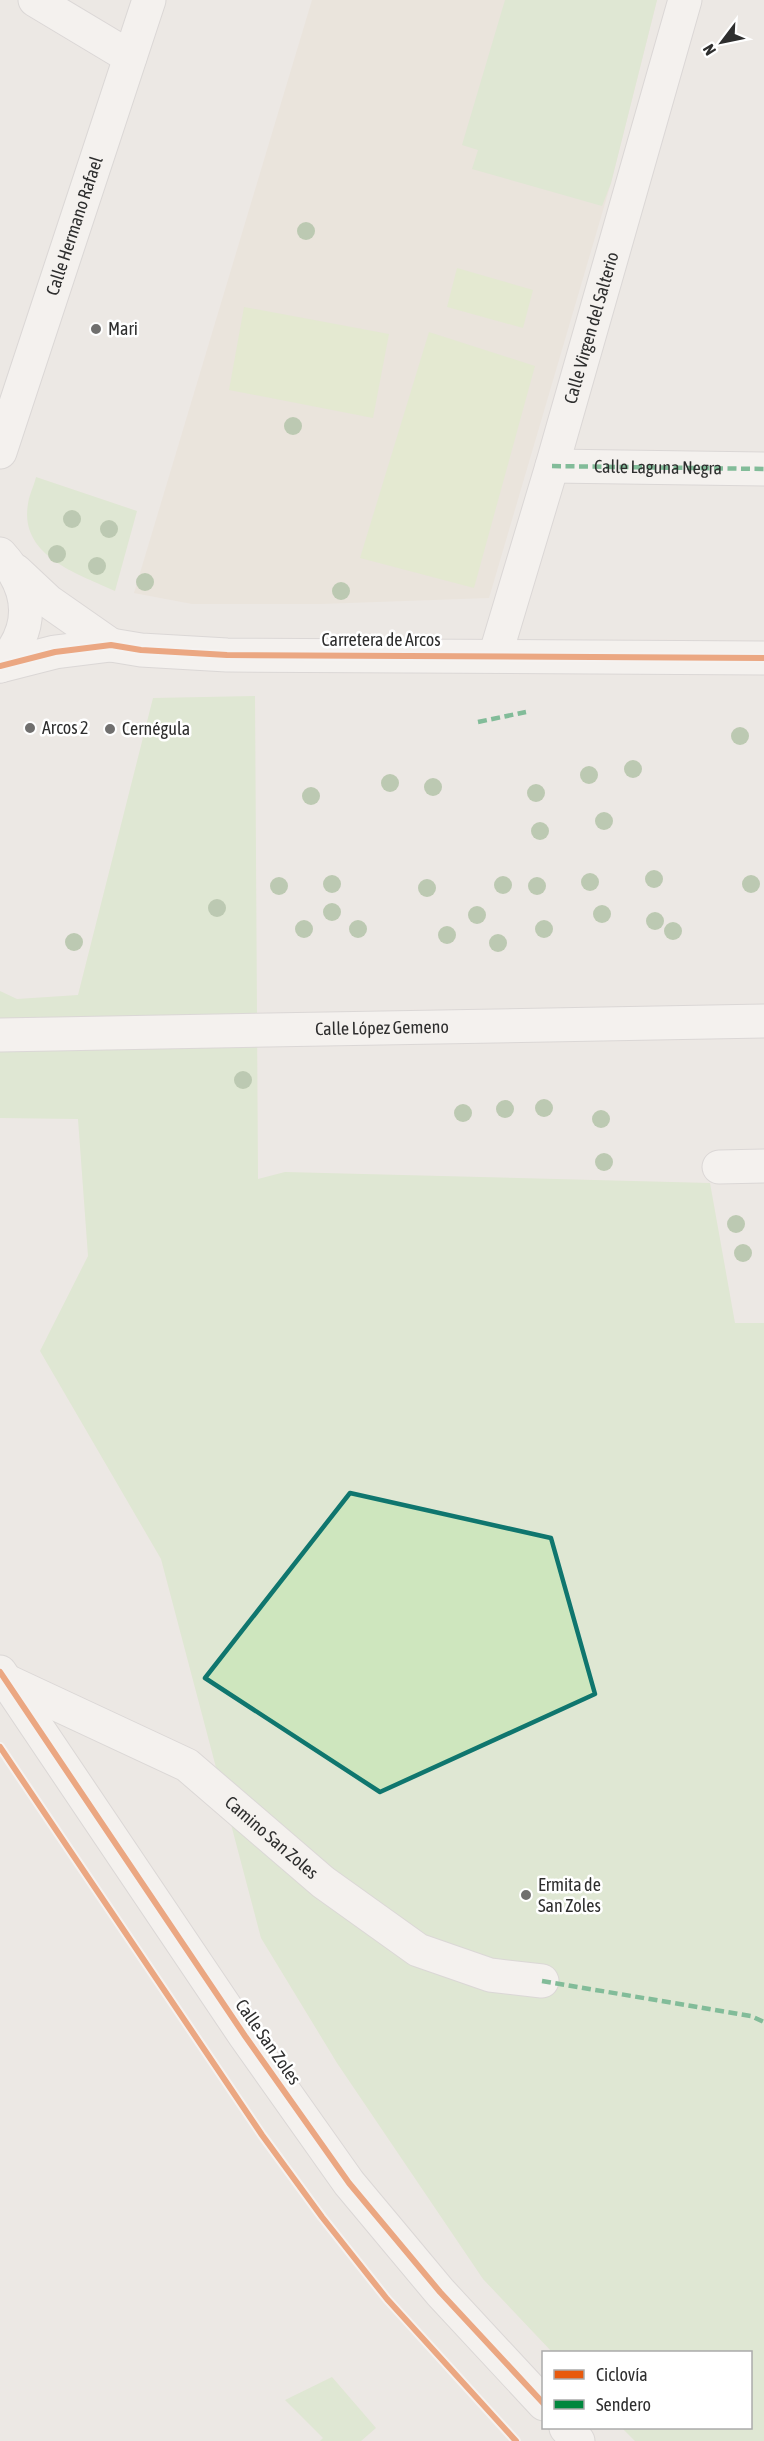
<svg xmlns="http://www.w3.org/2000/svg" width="764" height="2441" font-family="'Asap Condensed',sans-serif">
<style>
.education{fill:#e6e0d3}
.green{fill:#cee6be}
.pitch{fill:#d9eabb}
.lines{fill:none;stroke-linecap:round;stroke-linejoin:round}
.street-casing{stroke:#c5c4c5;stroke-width:35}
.secondary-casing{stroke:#c5c4c5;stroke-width:35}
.street{stroke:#fcfcfb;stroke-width:33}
.secondary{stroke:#fcfcfb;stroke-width:33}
.quiet{stroke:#00873e;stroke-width:4.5;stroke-dasharray:9 4.5;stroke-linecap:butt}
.cycleway-casing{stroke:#fff;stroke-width:10}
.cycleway{stroke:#e8590c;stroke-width:6}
.tree{fill:#82a575}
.marked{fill:none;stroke:#0f766e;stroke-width:4.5;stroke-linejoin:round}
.poi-dot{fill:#706f6e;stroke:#fff;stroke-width:2}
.labels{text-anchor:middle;stroke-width:5;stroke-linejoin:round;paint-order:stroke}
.street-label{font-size:18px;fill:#2e2e2e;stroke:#fff}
.poi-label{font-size:18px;fill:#2e2e2e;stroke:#fff;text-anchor:start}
</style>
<rect width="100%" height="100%" fill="#ece8e4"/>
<polygon class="education" points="312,0 657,0 611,183 489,598 321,604 192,604 134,593"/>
<g class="green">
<polygon points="505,0 657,0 611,183 602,206 472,169 478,150 462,145"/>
<path d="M 36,477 L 137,511 L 115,591 C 78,574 19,556 28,504 C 29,495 34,486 36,477 Z"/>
<polygon points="255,696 258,1179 285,1172 710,1183 735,1323 764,1323 764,2441 635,2441 622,2428 750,2428 750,2352 552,2352 483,2279 337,2063 261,1938 161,1559 40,1351 88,1256 78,1119 0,1118 0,991 17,999 78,995 153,698"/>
<polygon points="332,2377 376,2428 361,2441 320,2441 323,2438 285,2400"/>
</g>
<g class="pitch">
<polygon points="457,268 533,290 523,328 447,307"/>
<polygon points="244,307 389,334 373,418 229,390"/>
<polygon points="429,332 535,366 474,588 360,558"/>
</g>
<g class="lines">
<defs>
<g id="street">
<polyline points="35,0 130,57"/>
<path id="s1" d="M 0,452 L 149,0"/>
<path id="s2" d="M 552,466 L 764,469"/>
<path id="s3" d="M 495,656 L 552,466 L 685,0"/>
<path id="s4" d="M 0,1035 L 764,1021"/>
<polyline points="719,1167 764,1166"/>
<polyline points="0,1672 245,2036 349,2183 440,2292 544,2404"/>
<path id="s5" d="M 7,1681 L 187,1765 L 323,1882 L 418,1950 L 490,1975 L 542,1981"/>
<polyline points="566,2428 578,2441"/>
</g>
<g id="secondary">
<path d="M 0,554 C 33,590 35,630 0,666"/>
<polyline points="16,571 48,601 111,645"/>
<polyline points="0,666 55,652 111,645 141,650 227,655 764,658"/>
</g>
</defs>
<use href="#street" class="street-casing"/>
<use href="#secondary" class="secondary-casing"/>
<use href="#street" class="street"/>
<use href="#secondary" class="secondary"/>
<g class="quiet">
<polyline points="552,466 764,469"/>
<polyline points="478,722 526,712"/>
<polyline points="542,1981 751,2016 764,2022"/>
</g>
<defs>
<g id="cycleway">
<polyline points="0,666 55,652 111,645 141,650 227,655 764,658"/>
<polyline points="0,1672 245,2036 349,2183 440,2292 544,2404"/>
<polyline points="0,1747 262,2135 322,2217 387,2299 516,2441"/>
</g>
</defs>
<use href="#cycleway" class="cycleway-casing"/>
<use href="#cycleway" class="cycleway"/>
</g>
<g class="tree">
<circle cx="306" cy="231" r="9"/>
<circle cx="293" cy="426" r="9"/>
<circle cx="72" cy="519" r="9"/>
<circle cx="109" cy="529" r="9"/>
<circle cx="57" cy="554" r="9"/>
<circle cx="97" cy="566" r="9"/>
<circle cx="145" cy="582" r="9"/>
<circle cx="341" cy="591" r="9"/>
<circle cx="740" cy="736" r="9"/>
<circle cx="633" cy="769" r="9"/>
<circle cx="589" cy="775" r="9"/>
<circle cx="390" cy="783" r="9"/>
<circle cx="433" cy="787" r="9"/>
<circle cx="536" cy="793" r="9"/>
<circle cx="311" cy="796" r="9"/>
<circle cx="604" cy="821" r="9"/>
<circle cx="540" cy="831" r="9"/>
<circle cx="654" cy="879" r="9"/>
<circle cx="590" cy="882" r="9"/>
<circle cx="332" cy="884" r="9"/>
<circle cx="751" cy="884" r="9"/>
<circle cx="503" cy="885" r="9"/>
<circle cx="279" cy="886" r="9"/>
<circle cx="537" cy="886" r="9"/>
<circle cx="427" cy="888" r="9"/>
<circle cx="217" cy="908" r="9"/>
<circle cx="332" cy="912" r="9"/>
<circle cx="602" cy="914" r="9"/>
<circle cx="477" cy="915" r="9"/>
<circle cx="655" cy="921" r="9"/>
<circle cx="304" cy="929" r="9"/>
<circle cx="358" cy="929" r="9"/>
<circle cx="544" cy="929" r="9"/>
<circle cx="673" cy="931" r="9"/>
<circle cx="447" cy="935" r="9"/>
<circle cx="74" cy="942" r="9"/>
<circle cx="498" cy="943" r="9"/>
<circle cx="243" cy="1080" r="9"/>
<circle cx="544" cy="1108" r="9"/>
<circle cx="505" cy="1109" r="9"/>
<circle cx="463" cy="1113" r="9"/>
<circle cx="601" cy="1119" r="9"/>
<circle cx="604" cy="1162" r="9"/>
<circle cx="736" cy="1224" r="9"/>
<circle cx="743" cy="1253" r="9"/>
</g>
<path d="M0 0H764V2441H0ZM 350,1493 L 551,1538 L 595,1694 L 380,1792 L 205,1678 Z" fill="#ece8e4" fill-opacity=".55" fill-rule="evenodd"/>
<path class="marked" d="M 350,1493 L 551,1538 L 595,1694 L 380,1792 L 205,1678 Z"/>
<g class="poi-dot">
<circle cx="96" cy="329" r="6"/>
<circle cx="30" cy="728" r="6"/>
<circle cx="110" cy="729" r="6"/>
<circle cx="526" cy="1895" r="6"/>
</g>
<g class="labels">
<g class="street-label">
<text dy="6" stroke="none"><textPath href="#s1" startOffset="238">Calle Hermano Rafael</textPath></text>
<text dy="6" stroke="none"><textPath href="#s3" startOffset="342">Calle Virgen del Salterio</textPath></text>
<text dy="6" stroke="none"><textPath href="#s2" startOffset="106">Calle Laguna Negra</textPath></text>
<text x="381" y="646">Carretera de Arcos</text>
<text dy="6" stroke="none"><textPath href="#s4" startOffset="382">Calle López Gemeno</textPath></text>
<text dy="6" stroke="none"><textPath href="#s5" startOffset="310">Camino San Zoles</textPath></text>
<text transform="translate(268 2042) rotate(55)" y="6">Calle San Zoles</text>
</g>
<g class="poi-label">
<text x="108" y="335">Mari</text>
<text x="42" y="734">Arcos 2</text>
<text x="122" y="735">Cernégula</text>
<text x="538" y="1891">Ermita de<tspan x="538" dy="21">San Zoles</tspan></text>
</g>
</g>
<rect x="542" y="2351" width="210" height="78" fill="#ffffff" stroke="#ababab" stroke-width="1.5"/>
<rect x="554" y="2370" width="30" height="9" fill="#e8590c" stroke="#ababab" stroke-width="1.5"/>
<text x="596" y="2381" font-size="18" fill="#2e2e2e">Ciclovía</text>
<rect x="554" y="2400" width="30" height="9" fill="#00873e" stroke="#ababab" stroke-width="1.5"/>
<text x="596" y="2411" font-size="18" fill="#2e2e2e">Sendero</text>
<g transform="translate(722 42) rotate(238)" stroke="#ffffff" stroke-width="4.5" paint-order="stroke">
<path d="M0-4.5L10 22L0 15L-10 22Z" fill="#2e2e2e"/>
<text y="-9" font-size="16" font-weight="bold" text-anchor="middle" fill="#2e2e2e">N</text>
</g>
</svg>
